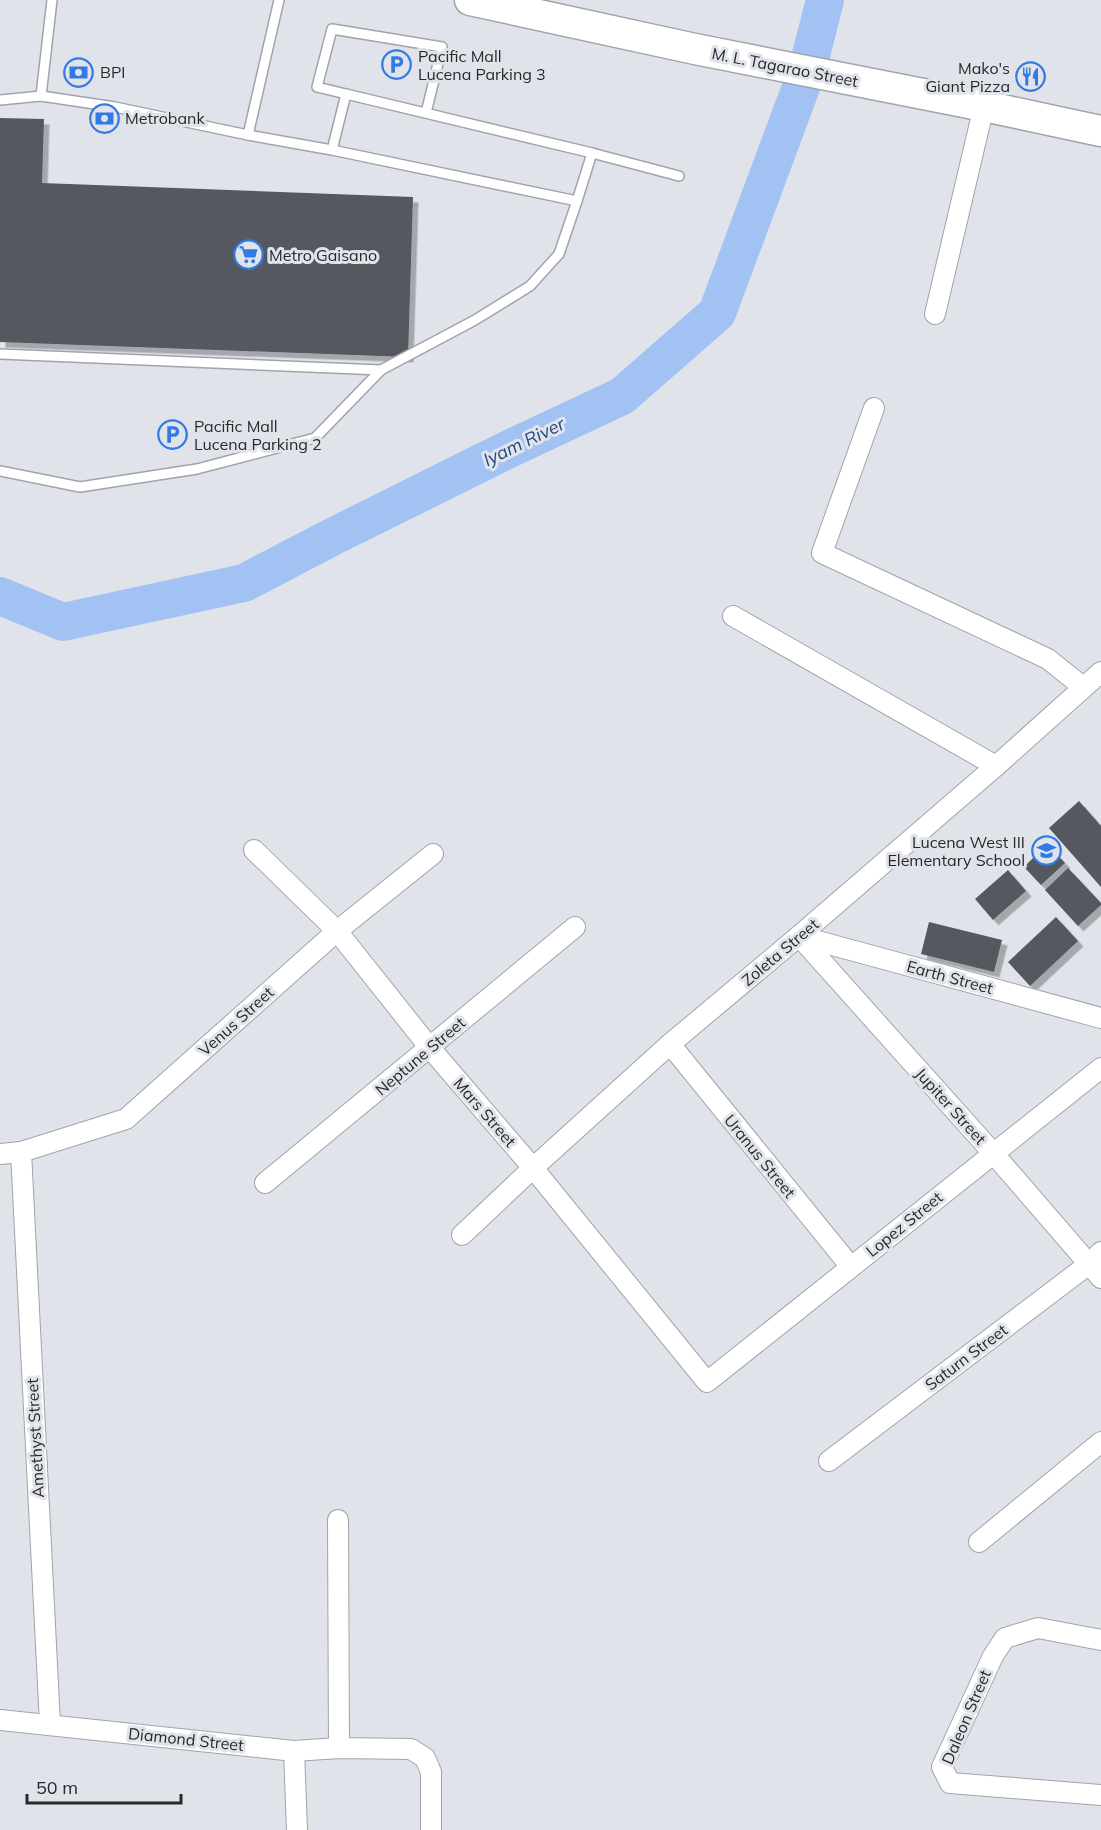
<svg xmlns="http://www.w3.org/2000/svg" width="1101" height="1830" font-family="Mulish,sans-serif">
<style>
.lines{fill:none;stroke-linecap:round;stroke-linejoin:round}
.river{stroke:#a2c2f3;stroke-width:38}
.building{fill:#55585e;filter:url(#shadow)}
.lane-casing{stroke:#a0a4aa;stroke-width:12}
.street-casing{stroke:#a0a4aa;stroke-width:22}
.primary-casing{stroke:#a0a4aa;stroke-width:33}
.lane{stroke:#fff;stroke-width:9}
.street{stroke:#fff;stroke-width:20}
.primary{stroke:#fff;stroke-width:30}
.labels{text-anchor:middle;stroke-width:6;stroke-linejoin:round;paint-order:stroke}
.poi-label{font-size:16px;fill:#26282a;stroke:#e0e4ea;text-anchor:start}
.street-label{font-size:16px;fill:#26282a;stroke:#e0e4ea}
.water-label{font-size:18px;font-style:italic;fill:#224883;stroke:#e0e4ea}
</style>
<defs>
<filter id="shadow"><feDropShadow dx="5.5" dy="5.5" stdDeviation="0" flood-color="#0004"/></filter>
</defs>
<rect width="100%" height="100%" fill="#e0e4ea"/>
<g class="lines">
<polyline class="river" points="0,596 63,622 244,583 334,536 509,449 622,396 717,313 807,71 825,0"/>
</g>
<g class="building">
<polygon points="0,118 44,119 42,183 413,197 408,357 0,342"/>
<polygon points="1079,801 1101,826 1101,887 1049,828"/>
<polygon points="1047,844 1065,863 1041,885 1024,867"/>
<polygon points="1068,868 1101,903 1101,905 1078,926 1045,890"/>
<polygon points="1008,870 1026,891 993,920 975,899"/>
<polygon points="1056,917 1078,941 1030,986 1008,962"/>
<polygon points="929,922 1002,940 994,972 921,954"/>
</g>
<g class="lines">
<defs>
<g id="lane">
<polyline points="346,94 317,87 332,29 442,47 426,113"/>
<polyline points="41,96 52,0"/>
<polyline points="0,100 41,96 115,107 248,135 332,150 577,201 559,254 530,286 475,320 381,370 0,354"/>
<polyline points="248,135 279,0"/>
<polyline points="332,150 346,94 592,153 679,176"/>
<polyline points="577,201 592,153"/>
<polyline points="0,471 80,487 197,469 315,438 381,370"/>
</g>
<g id="street">
<polyline points="935,314 984,106"/>
<polyline points="874,408 822,553 1048,659 1083,687"/>
<polyline points="733,616 996,766"/>
<polyline points="254,850 337,931 430,1048 533,1168 707,1382 1101,1068"/>
<polyline points="799,936 993,1153 1101,1278"/>
<polyline points="799,936 1101,1018"/>
<polyline points="670,1044 851,1267"/>
<polyline points="21,1152 50,1724"/>
<polyline points="0,1154 21,1152 126,1119 337,931 433,854"/>
<polyline points="265,1183 575,927"/>
<polyline points="462,1235 533,1168 670,1044 799,936 996,766 1101,672"/>
<polyline points="829,1461 1089,1264 1101,1252"/>
<polyline points="338,1520 339,1748"/>
<polyline points="979,1542 1101,1442"/>
<polyline points="1101,1640 1038,1628 1005,1638 993,1656 942,1767 950,1783 1101,1795"/>
<polyline points="0,1720 294,1751 297,1830"/>
<polyline points="294,1751 339,1748 411,1749 425,1758 431,1772 431,1830"/>
</g>
<polyline id="primary" points="470,0 695,49 984,106 1101,131"/>
</defs>
<use href="#lane" class="lane-casing"/>
<use href="#street" class="street-casing"/>
<use href="#primary" class="primary-casing"/>
<use href="#lane" class="lane"/>
<use href="#street" class="street"/>
<use href="#primary" class="primary"/>
</g>
<defs>
<symbol id="parking-ring" viewBox="-11 -11 22 22"><circle r="9.5" fill="#e0e4ea" stroke="#327be7" stroke-width="1.5"/><path d="M-3.5-5.5H1a3.5 3.5 0 0 1 0 7H-1V5.5H-3.5ZM-1-3.4V-.6H.8a1.4 1.4 0 0 0 0-2.8Z" fill="#327be7"/></symbol>
<symbol id="bank-ring" viewBox="-11 -11 22 22"><circle r="9.5" fill="#e0e4ea" stroke="#327be7" stroke-width="1.5"/><path d="M-6-4H6V4H-6ZM0-2.3a2.3 2.3 0 1 0 0 4.6a2.3 2.3 0 1 0 0-4.6Z" fill="#327be7"/></symbol>
<symbol id="restaurant-ring" viewBox="-11 -11 22 22"><circle r="9.5" fill="#e0e4ea" stroke="#327be7" stroke-width="1.5"/><path d="M-5-6h1v4h1v-4h1v4h1v-4h1v5L-1.5 .5V6h-2V.5L-5-1ZM5-6V6H3V1.5H1.5Q1.5-4 5-6Z" fill="#327be7"/></symbol>
<symbol id="supermarket-ring" viewBox="-11 -11 22 22"><circle r="9.5" fill="#e0e4ea" stroke="#327be7" stroke-width="1.5"/><path d="M-6-5.5h2.5l.6 2H6L4.5 2H-2.5L-4.4-4H-6ZM-1.5 3.2a1.3 1.3 0 1 0 .1 0ZM3 3.2a1.3 1.3 0 1 0 .1 0Z" fill="#327be7"/></symbol>
<symbol id="school-ring" viewBox="-11 -11 22 22"><circle r="9.5" fill="#e0e4ea" stroke="#327be7" stroke-width="1.5"/><path d="M0-5L7-2L0 1L-7-2ZM-4 1L0 2.5L4 1V4Q0 6-4 4Z" fill="#327be7"/></symbol>
</defs>
<g fill-rule="evenodd">
<use href="#parking-ring" x="380" y="48" width="33" height="33"/>
<use href="#bank-ring" x="62" y="56" width="33" height="33"/>
<use href="#restaurant-ring" x="1014" y="60" width="33" height="33"/>
<use href="#bank-ring" x="88" y="102" width="33" height="33"/>
<use href="#supermarket-ring" x="232" y="238" width="33" height="33"/>
<use href="#parking-ring" x="156" y="418" width="33" height="33"/>
<use href="#school-ring" x="1030" y="834" width="33" height="33"/>
</g>
<g class="labels">
<g class="poi-label">
<text x="418" y="62">Pacific Mall<tspan x="418" dy="18">Lucena Parking 3</tspan></text>
<text x="1010" y="74" text-anchor="end">Mako's<tspan x="1010" dy="18">Giant Pizza</tspan></text>
<text x="100" y="78">BPI</text>
<text x="125" y="124">Metrobank</text>
<text x="269" y="261">Metro Gaisano</text>
<text x="194" y="432">Pacific Mall<tspan x="194" dy="18">Lucena Parking 2</tspan></text>
<text x="1025" y="848" text-anchor="end">Lucena West III<tspan x="1025" dy="18">Elementary School</tspan></text>
</g>
<g class="street-label">
<text transform="translate(785 67) rotate(11)" y="6">M. L. Tagarao Street</text>
<text transform="translate(780 952) rotate(-40)" y="6">Zoleta Street</text>
<text transform="translate(950 977) rotate(15)" y="6">Earth Street</text>
<text transform="translate(236 1021) rotate(-42)" y="6">Venus Street</text>
<text transform="translate(420 1056) rotate(-40)" y="6">Neptune Street</text>
<text transform="translate(951 1106) rotate(48)" y="6">Jupiter Street</text>
<text transform="translate(485 1112) rotate(49)" y="6">Mars Street</text>
<text transform="translate(760 1156) rotate(51)" y="6">Uranus Street</text>
<text transform="translate(904 1224) rotate(-39)" y="6">Lopez Street</text>
<text transform="translate(966 1357) rotate(-37)" y="6">Saturn Street</text>
<text transform="translate(35 1438) rotate(-93)" y="6">Amethyst Street</text>
<text transform="translate(966 1717) rotate(-67)" y="6">Daleon Street</text>
<text transform="translate(186 1739) rotate(6)" y="6">Diamond Street</text>
</g>
<g class="water-label">
<text transform="translate(524 442) rotate(-26)" y="6">Iyam River</text>
</g>
</g>
<path d="M27 1794v9h154v-9" fill="none" stroke="#26282a" stroke-width="3"/>
<text x="36" y="1794" font-size="18" fill="#26282a" stroke="#e0e4ea" stroke-width="4.5" paint-order="stroke">50 m</text>
</svg>
